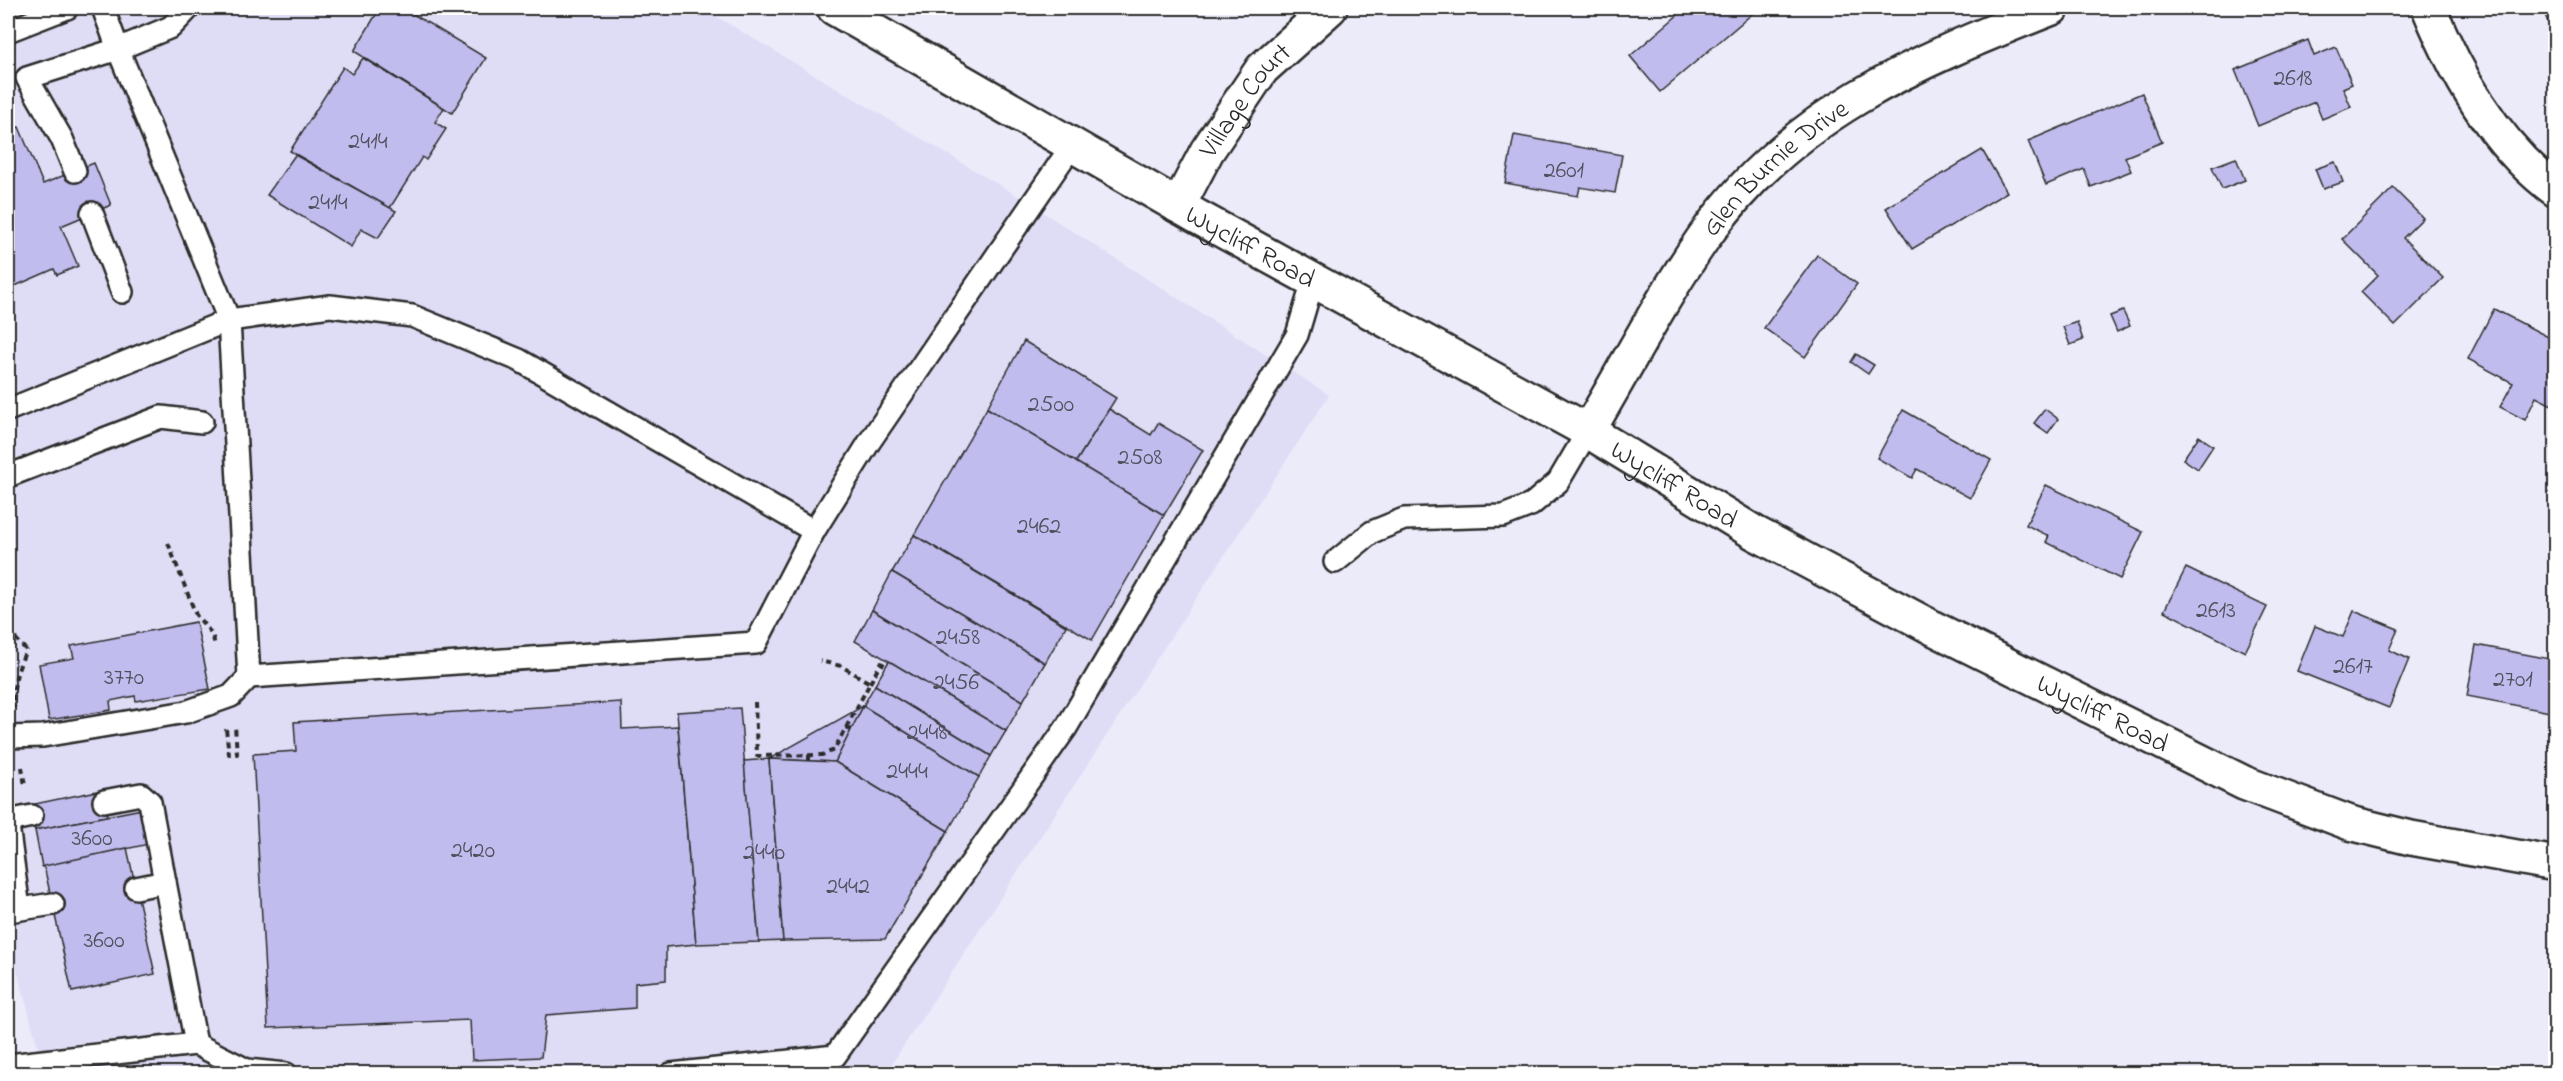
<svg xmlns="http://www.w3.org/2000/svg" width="2563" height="1081" font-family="'Indie Flower',sans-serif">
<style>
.built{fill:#dfddf6}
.building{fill:#c1bcee;stroke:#2b2b2b;stroke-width:1.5}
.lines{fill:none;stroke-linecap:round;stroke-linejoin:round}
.service-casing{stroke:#2b2b2b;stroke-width:26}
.minor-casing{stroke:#2b2b2b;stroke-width:38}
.path{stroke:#2b2b2b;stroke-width:4;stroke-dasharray:6 4.5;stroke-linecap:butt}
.service{stroke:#fff;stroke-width:21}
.minor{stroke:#fff;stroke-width:33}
.labels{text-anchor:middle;stroke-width:4.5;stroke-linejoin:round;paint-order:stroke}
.number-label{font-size:24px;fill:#504f5c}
.street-label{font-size:27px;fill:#2b2b2b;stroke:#fff}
</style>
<rect width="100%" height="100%" fill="#ecebfa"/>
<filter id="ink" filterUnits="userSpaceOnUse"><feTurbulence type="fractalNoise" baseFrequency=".0167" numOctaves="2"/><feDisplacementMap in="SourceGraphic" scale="12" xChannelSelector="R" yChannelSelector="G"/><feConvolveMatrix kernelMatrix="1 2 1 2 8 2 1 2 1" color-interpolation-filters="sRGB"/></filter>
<g filter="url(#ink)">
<polygon class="built" points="8,8 702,8 1016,195 1329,395 886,1073 45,1073 8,937"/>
<g class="building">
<polygon points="380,8 403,8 486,58 452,113 354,51"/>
<polygon points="1686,8 1759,8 1660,92 1630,56"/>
<polygon points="2542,8 2556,8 2556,35 2554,36"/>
<polygon points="2308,40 2314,56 2336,47 2352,84 2343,88 2351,107 2322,119 2315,102 2258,126 2235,70"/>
<polygon points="363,58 444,108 435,122 446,129 426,160 422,157 390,208 290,151 343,67 352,74"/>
<polygon points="2142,93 2162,142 2125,157 2131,171 2091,187 2084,169 2046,185 2028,141"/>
<polygon points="19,127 43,184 94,163 111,205 61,226 78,266 57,275 54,269 8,289 8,131"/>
<polygon points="1514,135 1622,155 1615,193 1580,187 1578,196 1505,183"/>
<polygon points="1982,150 2007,192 1912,249 1886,208"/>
<polygon points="295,155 396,211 378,238 361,229 351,247 267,195"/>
<polygon points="2236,158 2245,180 2222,189 2212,167"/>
<polygon points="2335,162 2343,182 2323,189 2315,169"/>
<polygon points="2393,188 2423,218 2403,238 2443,278 2395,326 2361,292 2378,275 2342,239"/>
<polygon points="1817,255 1857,284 1805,357 1764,328"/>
<polygon points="2494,309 2556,341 2556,407 2536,397 2525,420 2500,407 2513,383 2468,359"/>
<polygon points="2123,311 2130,326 2117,332 2110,316"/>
<polygon points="2077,322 2083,340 2070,345 2063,327"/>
<polygon points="1024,341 1116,398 1076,462 987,408"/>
<polygon points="1856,354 1874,365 1868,374 1851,362"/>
<polygon points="987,408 1164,515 1092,640 914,535"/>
<polygon points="1109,409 1151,435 1158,423 1203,450 1164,515 1076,462"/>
<polygon points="2045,409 2058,419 2048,433 2034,423"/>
<polygon points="1903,410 1991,460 1970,498 1917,469 1912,478 1877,458"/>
<polygon points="2199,436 2213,446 2198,469 2183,459"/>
<polygon points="2046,485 2143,532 2120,579 2046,542 2049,536 2026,525"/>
<polygon points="914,535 1066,626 1045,663 892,572"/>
<polygon points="2186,568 2267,607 2245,652 2164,611"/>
<polygon points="892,572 1045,663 1023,701 872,610"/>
<polygon points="872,610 1023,701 1006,731 855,641"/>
<polygon points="2354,611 2398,629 2389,650 2409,659 2389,708 2297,671 2315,626 2343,637"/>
<polygon points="196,622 210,689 136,701 135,696 110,701 111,710 49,720 39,664 74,658 71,646"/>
<polygon points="2476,645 2556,660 2555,713 2467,696"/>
<polygon points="889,661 1006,731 991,756 875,685"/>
<polygon points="875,685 991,756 979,777 863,706"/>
<polygon points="621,702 622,729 678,726 696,944 666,947 666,980 635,983 635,1008 546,1015 541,1057 472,1060 470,1020 268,1028 253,754 296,751 294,722"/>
<polygon points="863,706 979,777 948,831 835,762"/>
<polygon points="863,706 835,762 769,759"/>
<polygon points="740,708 759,942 696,944 677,712"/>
<polygon points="769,759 783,941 759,942 744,761"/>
<polygon points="769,759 835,762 948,831 885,939 783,941"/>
<polygon points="102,790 107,816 35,830 30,805"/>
<polygon points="142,809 149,844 42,867 35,830"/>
<polygon points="127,848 155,974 72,992 44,866"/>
</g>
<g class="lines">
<defs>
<g id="service">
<polyline points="189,8 171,27 118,49 229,320 249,677 756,643 814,531"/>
<polyline points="8,31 67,8"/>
<polyline points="75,171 62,139 27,78 118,49 103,8"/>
<polyline points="92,213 122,292"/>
<polyline points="8,410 229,320 330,306 412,316 519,360 814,531 870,441 1073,144"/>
<polyline points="8,476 161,417 202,422"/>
<polyline points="1335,562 1372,532 1404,519 1503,516 1531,505 1558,482 1588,431"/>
<polyline points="8,737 43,736 186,712 231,696 249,677"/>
<polyline points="104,801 141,794 150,802 165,882"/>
<polyline points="8,821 32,816"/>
<polyline points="8,825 19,909"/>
<polyline points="136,888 165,882 196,1044"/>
<polyline points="8,911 53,904"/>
<polyline points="8,1065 196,1044 247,1070 286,1074"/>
<polyline points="671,1074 835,1056 1066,728 1297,335 1313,281"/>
</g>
<g id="minor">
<path id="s1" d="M 834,8 L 1196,216 L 1588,431 L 1755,533 L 1935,629 L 2244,783 L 2350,823 L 2411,838 L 2556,864"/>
<path d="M 2429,8 C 2456,74 2497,147 2556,190"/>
<path id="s2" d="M 1178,206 L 1207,151 L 1262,69 L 1330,8"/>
<path id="s3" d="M 1588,431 C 1625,369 1661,299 1702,240 C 1787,115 1917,61 2052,8"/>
</g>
</defs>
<use href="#service" class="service-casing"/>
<use href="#minor" class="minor-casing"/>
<g class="path">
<polyline points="168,543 196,615 212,634 215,645"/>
<path d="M 8,630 L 26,650 C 18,668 11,688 14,708"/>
<polyline points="870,683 881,663 886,666"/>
<polyline points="755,702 757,756 822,755 834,750 870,683 841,666 820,661"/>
<polyline points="846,727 851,730"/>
<polyline points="226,729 229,754 237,754 235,726"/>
<polyline points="809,761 809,755"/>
<polyline points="22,767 25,786"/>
</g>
<use href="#service" class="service"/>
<use href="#minor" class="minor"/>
</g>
</g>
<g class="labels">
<g class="number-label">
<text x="2293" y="85">2618</text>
<text x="368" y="148">2414</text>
<text x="1564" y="177">2601</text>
<text x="328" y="209">2414</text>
<text x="1051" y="411">2500</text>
<text x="1140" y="464">2508</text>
<text x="1039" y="533">2462</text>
<text x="2216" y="617">2613</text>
<text x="958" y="644">2458</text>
<text x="2353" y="673">2617</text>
<text x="124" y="684">3770</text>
<text x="2513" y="686">2701</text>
<text x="956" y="689">2456</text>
<text x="927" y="739">2448</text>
<text x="907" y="778">2444</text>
<text x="92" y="845">3600</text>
<text x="473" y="857">2420</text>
<text x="764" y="859">2440</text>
<text x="848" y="893">2442</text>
<text x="104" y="947">3600</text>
</g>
<g class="street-label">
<text dy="9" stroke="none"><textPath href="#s2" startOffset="126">Village Court</textPath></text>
<text dy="9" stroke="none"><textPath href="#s3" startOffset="326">Glen Burnie Drive</textPath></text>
<text dy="9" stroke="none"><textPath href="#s1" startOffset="480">Wycliff Road</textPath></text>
<text dy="9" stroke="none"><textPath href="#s1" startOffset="966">Wycliff Road</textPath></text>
<text dy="9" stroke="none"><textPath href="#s1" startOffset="1452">Wycliff Road</textPath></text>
</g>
</g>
<rect width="2563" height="1081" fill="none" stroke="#fff" stroke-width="30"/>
<rect x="15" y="15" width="2533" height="1051" fill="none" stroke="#2b2b2b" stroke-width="2" filter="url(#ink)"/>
</svg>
